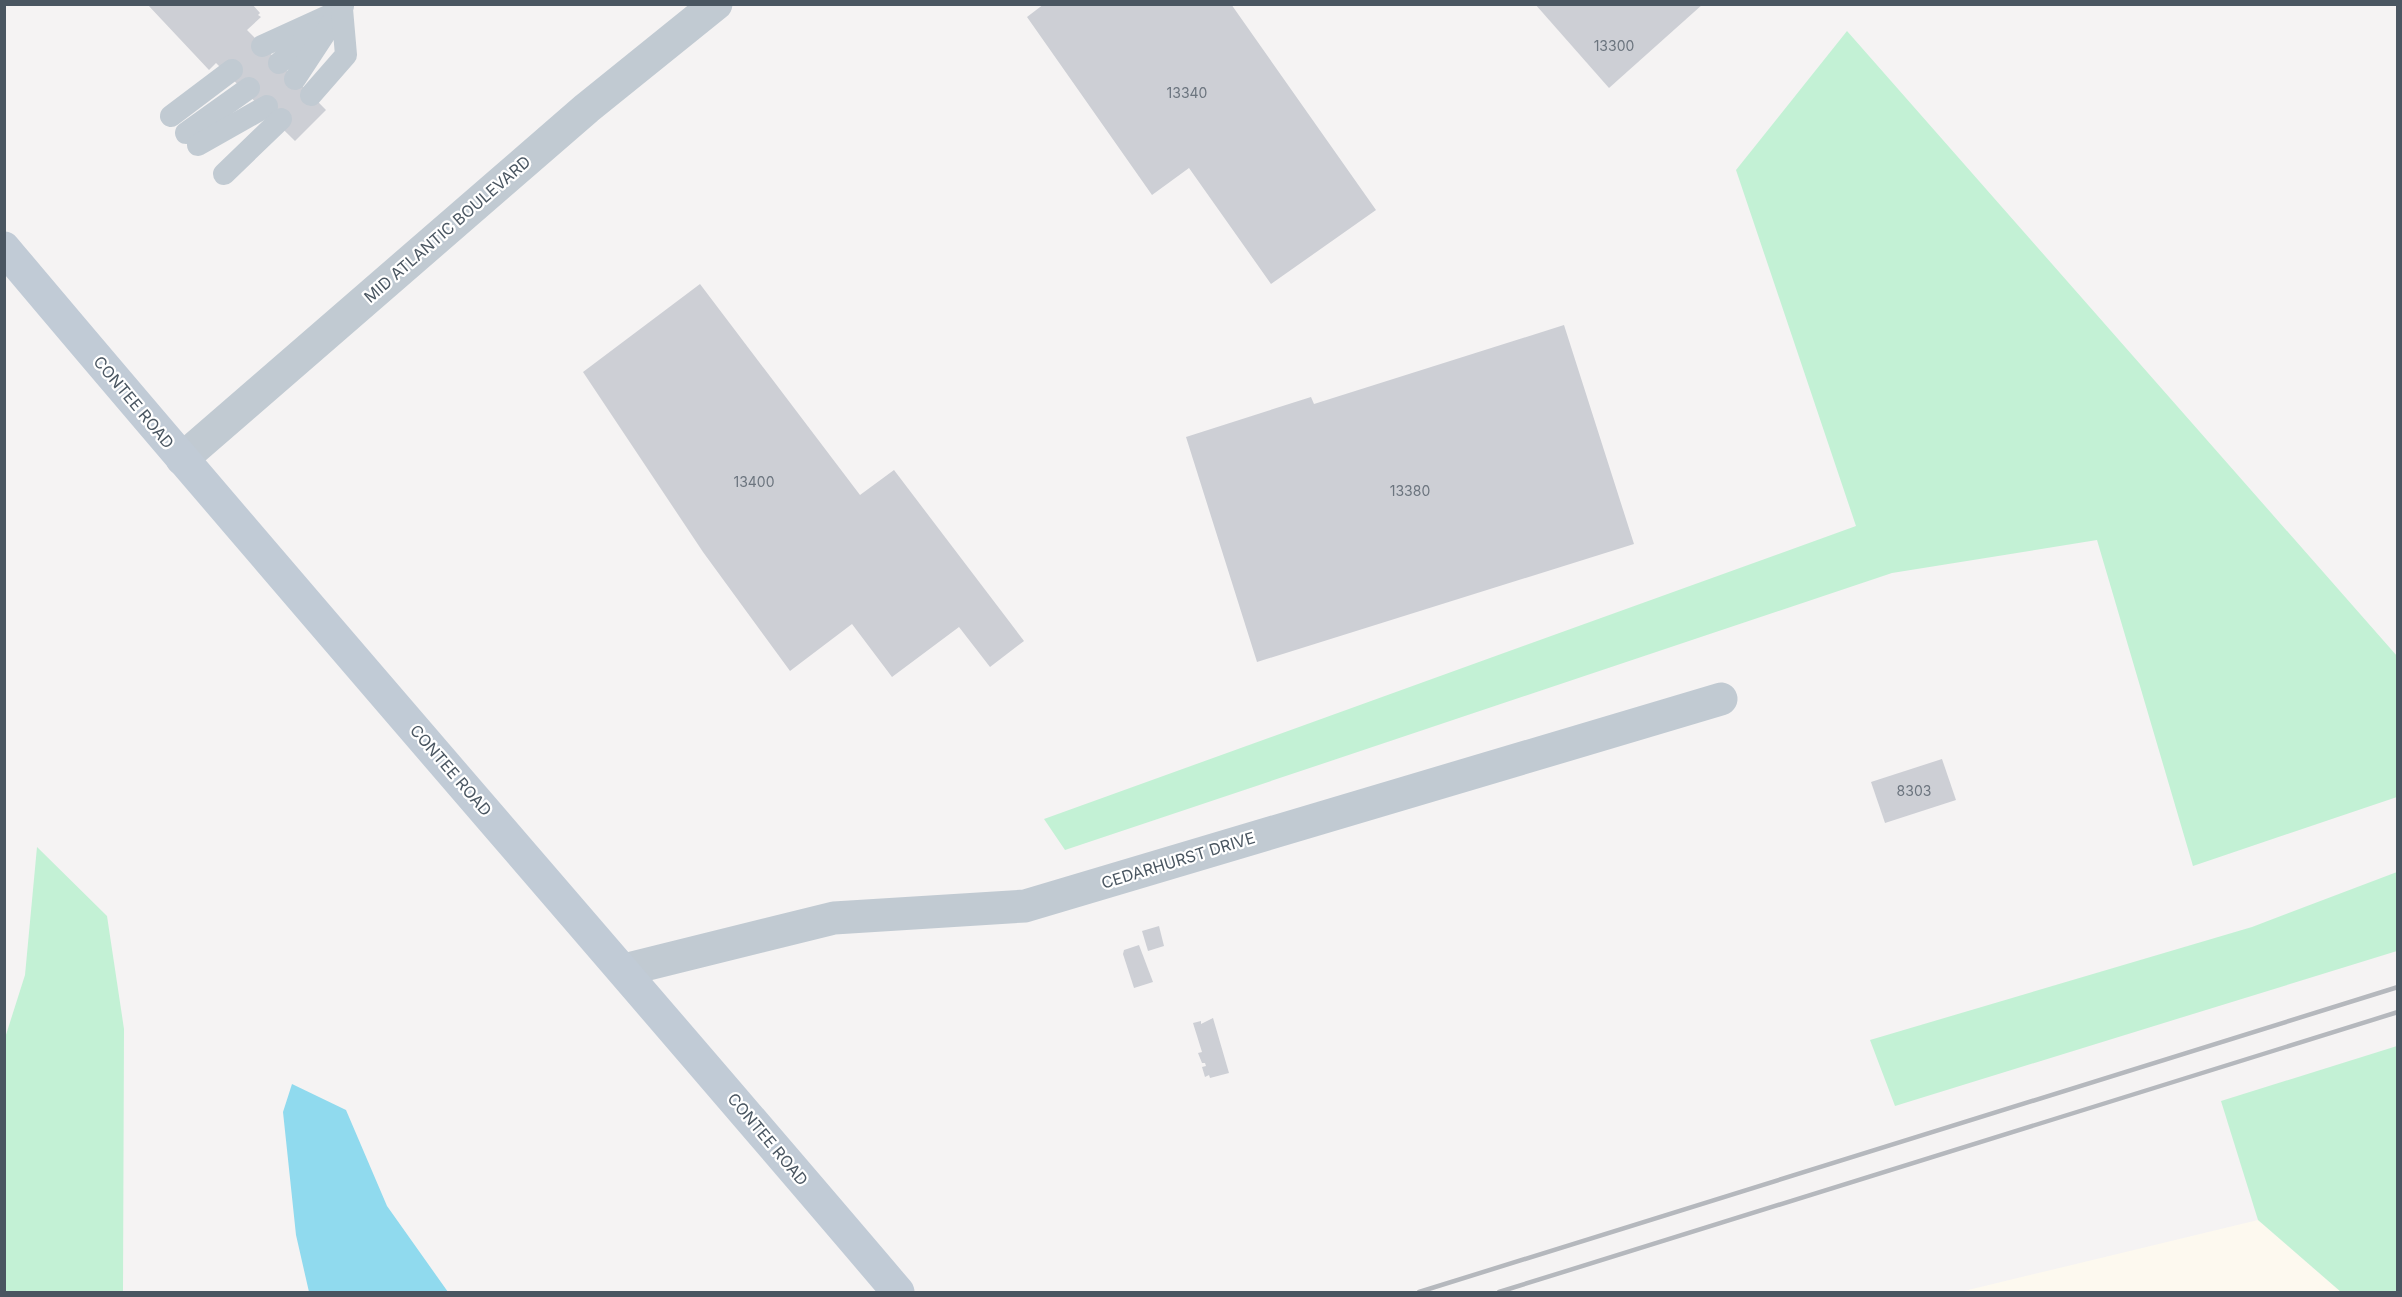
<svg xmlns="http://www.w3.org/2000/svg" width="2402" height="1297" font-family="Inter,sans-serif">
<style>
.commercial{fill:#fdf9ef}
.green{fill:#c3f1d5}
.water{fill:#90daee}
.building{fill:#cdcfd5}
.lines{fill:none;stroke-linecap:round;stroke-linejoin:round}
.lane{stroke:#c1cad2;stroke-width:22}
.street{stroke:#c1cad2;stroke-width:33}
.secondary{stroke:#c1cbd6;stroke-width:33}
.rail{stroke:#b5b8bd;stroke-width:4.5}
.labels{text-anchor:middle;stroke-width:4.5;stroke-linejoin:round;paint-order:stroke}
.number-label{font-size:14px;fill:#6b747e}
.street-label{font-size:16px;fill:#4a5661;stroke:#fff}
</style>
<rect width="100%" height="100%" fill="#f5f3f3"/>
<polygon class="commercial" points="2258,1220 2341,1292 1960,1292"/>
<g class="green">
<polygon points="1847,31 2397,656 2397,797 2193,866 2097,540 1892,573 1065,850 1044,819 1856,526 1736,170"/>
<polygon points="37,847 107,916 124,1029 123,1292 5,1292 5,1038 25,975"/>
<polygon points="2397,872 2397,951 1895,1106 1870,1040 2252,927"/>
<polygon points="2397,1046 2397,1292 2341,1292 2258,1220 2221,1101"/>
</g>
<polygon class="water" points="292,1084 346,1110 387,1206 448,1292 309,1292 296,1235 283,1112"/>
<g class="building">
<polygon points="147,4 252,4 260,13 258,15 261,17 247,30 326,110 295,141 216,63 209,70"/>
<polygon points="1044,4 1231,4 1376,210 1271,284 1189,168 1152,195 1027,17"/>
<polygon points="1535,4 1703,4 1609,88"/>
<polygon points="700,284 860,495 894,470 1024,641 990,667 959,627 892,677 852,624 790,671 703,552 583,372"/>
<polygon points="1564,325 1634,544 1257,662 1186,437 1311,397 1314,404"/>
<polygon points="1942,759 1956,800 1885,823 1871,782"/>
<polygon points="1159,926 1164,946 1148,951 1142,931"/>
<polygon points="1139,945 1153,982 1134,988 1123,954 1124,950"/>
<polygon points="1213,1018 1229,1073 1210,1078 1209,1075 1205,1077 1202,1067 1206,1066 1205,1063 1202,1063 1198,1053 1202,1052 1193,1023 1201,1021 1201,1024"/>
</g>
<g class="lines">
<g class="lane">
<polyline points="262,46 341,10"/>
<polyline points="279,63 321,27"/>
<polyline points="295,79 343,6"/>
<polyline points="311,95 346,55 342,9"/>
<polyline points="171,116 232,70"/>
<polyline points="186,133 249,88"/>
<polyline points="198,145 267,106"/>
<polyline points="224,174 281,119"/>
</g>
<g class="street">
<polyline points="182,459 587,108 716,4"/>
<polyline points="624,970 834,918 1025,906 1721,699"/>
</g>
<path class="secondary" d="M 4,248 C 299,599 601,943 898,1292"/>
<g class="rail">
<polyline points="1419,1292 2398,987"/>
<polyline points="1499,1292 2398,1012"/>
</g>
</g>
<g class="labels">
<g class="number-label">
<text x="1614" y="51">13300</text>
<text x="1187" y="98">13340</text>
<text x="754" y="487">13400</text>
<text x="1410" y="496">13380</text>
<text x="1914" y="796">8303</text>
</g>
<g class="street-label">
<text transform="translate(447 229) rotate(-41)" y="6">MID ATLANTIC BOULEVARD</text>
<text transform="translate(134 402) rotate(50)" y="6">CONTEE ROAD</text>
<text transform="translate(451 770) rotate(49)" y="6">CONTEE ROAD</text>
<text transform="translate(1178 860) rotate(-17)" y="6">CEDARHURST DRIVE</text>
<text transform="translate(768 1139) rotate(50)" y="6">CONTEE ROAD</text>
</g>
</g>
<rect width="2402" height="1297" fill="none" stroke="#4a5661" stroke-width="12"/>
</svg>
